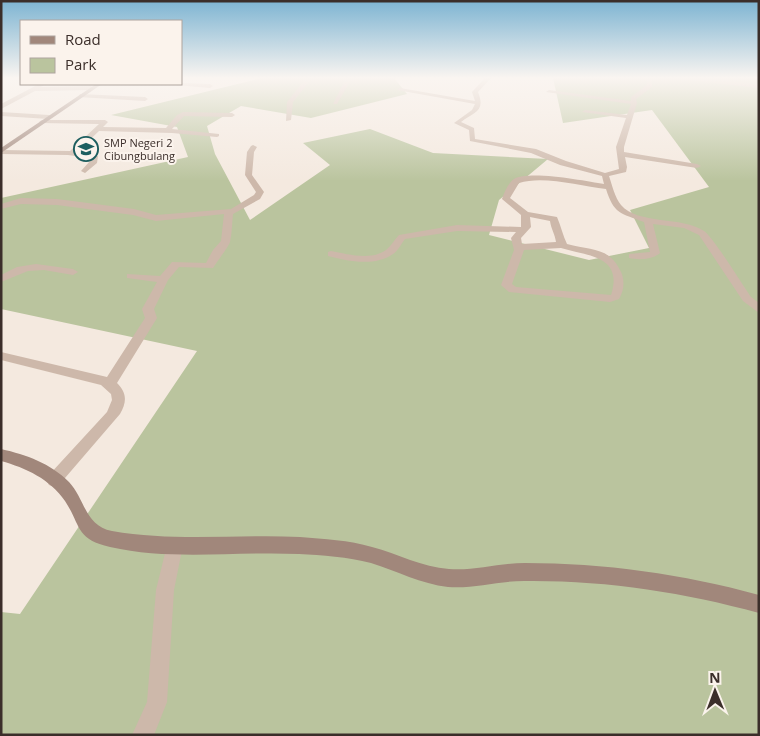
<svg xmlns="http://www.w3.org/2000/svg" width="760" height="736" font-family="'Open Sans',sans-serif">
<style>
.green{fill:#bac49e}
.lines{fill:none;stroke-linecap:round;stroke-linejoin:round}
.street{fill:#cdb8aa;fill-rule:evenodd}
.secondary{fill:#a1877b;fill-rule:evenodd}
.labels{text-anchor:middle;stroke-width:4;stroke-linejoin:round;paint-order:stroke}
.far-poi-label{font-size:11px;fill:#3b2e2a;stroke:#fbf3ec;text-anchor:start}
</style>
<rect width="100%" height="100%" fill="#f4e9df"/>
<polygon class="green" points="262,78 394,78 407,94 311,118 241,106 207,126 215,154 250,220 330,165 303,143 370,129 433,153 548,159 499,200 489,235 589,260 649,248 630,210 709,187 652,110 563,123 553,78 759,78 759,735 1,735 1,612 20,614 197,351 1,309 1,198 188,157 177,127 111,115"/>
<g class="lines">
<g class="street">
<polygon points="306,78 312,78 293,102 291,120 286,121 287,102"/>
<polygon points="346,78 352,78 337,104 333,104"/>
<path d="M 485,78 L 491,78 L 478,92 C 486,112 474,112 461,122 L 474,128 L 475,139 L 536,149 L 566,161 L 605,173 L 619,169 L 616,147 L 626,118 L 582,112 L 585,110 L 627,115 L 631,104 L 546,92 L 549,90 L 631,101 L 631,97 L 647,85 L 646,78 L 652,78 L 652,87 L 636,99 L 637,103 L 624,147 L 624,152 L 697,164 L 701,166 L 697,168 L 625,157 L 627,167 L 626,172 L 609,176 C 612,185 615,198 621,205 C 638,225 682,216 704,231 C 713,237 742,284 751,297 L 759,303 L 759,313 L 743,301 L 699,235 L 684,228 L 653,224 L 660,253 C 652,260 638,260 629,258 L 629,254 L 650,252 L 644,222 C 620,213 614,214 606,189 C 580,186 543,175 519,183 L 510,198 L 528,212 L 557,217 C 561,226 563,236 567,244 C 591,251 609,246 621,272 C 625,281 624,291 619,299 L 610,302 L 509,292 L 501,285 L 514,250 L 511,238 L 516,232 L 457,231 L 405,239 C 401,244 398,251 393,254 C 375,267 347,261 328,256 L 328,252 L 331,251 C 347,254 371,261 386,250 C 391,246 394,240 399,235 L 457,225 L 521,227 L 521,215 L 502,199 C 504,193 508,183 514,179 C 530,170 585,181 604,184 L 602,176 L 560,165 L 531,153 L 470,141 L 469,130 L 454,123 L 472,110 L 475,104 L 397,90 L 400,88 L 475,101 L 472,92 ZM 530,217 L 550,221 C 551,229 555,234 556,242 L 522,244 L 521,238 L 531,227 ZM 561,248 C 586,256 624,255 611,295 L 516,287 L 512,284 L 524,250 Z"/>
<polygon points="670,78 710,78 759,84 759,88"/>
<polygon points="181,83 210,84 213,86 210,88 165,84"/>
<polygon points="39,84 44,85 41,87 91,86 94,88 91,90 35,91 1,109 1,104"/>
<polygon points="80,94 145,97 148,99 145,101 78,97"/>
<polygon points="1,112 49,115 52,117 49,119 1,116"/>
<polygon points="183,112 232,113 235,115 232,117 184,116 172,129 219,134 219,136 217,137 172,133 99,131 77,152 98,156 97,163 85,173 81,171 90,161 90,158 68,155 1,154 1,150 70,151 99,124 40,123 39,122 42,120 105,120 108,122 103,127 166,128 177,115"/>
<path d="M 253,145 L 257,147 L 254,152 L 252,175 L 264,192 L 260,199 L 233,214 C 232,223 232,233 230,242 C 229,246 216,263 213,268 L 179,267 L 168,280 L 154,309 L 157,318 L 117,383 C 127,393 127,402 120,414 L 59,485 L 54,487 L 49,485 L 46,480 L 49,475 L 107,412 L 112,400 L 111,394 L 101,385 L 1,360 L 1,352 L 107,377 L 145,318 L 142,309 L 157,282 L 127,278 L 127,274 L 160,276 L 172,262 L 206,263 L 213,250 L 221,241 L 224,214 L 156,221 L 133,215 L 57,205 L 21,204 L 1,209 L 1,204 L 21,198 L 57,199 L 134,209 L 156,215 L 231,209 L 254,195 L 256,192 L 245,175 L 247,152 L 251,146 Z"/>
<polygon points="36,264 73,269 78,272 73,275 44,270 28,271 1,282 1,275 17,267"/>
<polygon points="175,537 181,539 183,545 174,590 167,702 154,735 132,735 147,702 156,590 167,545 169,539"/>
</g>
<g class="secondary">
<polygon points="96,84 102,84 1,153 1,148"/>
<path d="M 1,449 C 27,455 50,463 69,482 C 85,499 85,526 112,531 C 174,542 238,534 300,537 C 324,539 349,540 372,547 C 398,554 422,567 449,569 C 474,571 499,563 525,563 C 604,563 683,574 759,595 L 759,613 C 683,592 603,580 524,581 C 498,581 473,589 448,587 C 421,584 397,571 371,563 C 348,557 322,555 299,554 C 237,551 171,561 110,547 C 75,539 81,525 65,501 C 50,479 26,468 1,461 Z"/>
</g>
</g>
<linearGradient id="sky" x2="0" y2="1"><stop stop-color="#7db4d2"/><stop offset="0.43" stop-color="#faf5f1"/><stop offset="1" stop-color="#faf5f1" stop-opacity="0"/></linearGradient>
<rect width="760" height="181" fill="url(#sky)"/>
<defs>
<symbol id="school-ring" viewBox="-11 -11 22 22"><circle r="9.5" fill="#fbf3ec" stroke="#1d5e5f" stroke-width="1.5"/><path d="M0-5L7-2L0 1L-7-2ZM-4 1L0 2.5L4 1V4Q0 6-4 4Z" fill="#1d5e5f"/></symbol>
</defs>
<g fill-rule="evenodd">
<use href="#school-ring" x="72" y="135" width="28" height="28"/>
</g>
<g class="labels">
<g class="far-poi-label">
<text x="104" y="147">SMP Negeri 2<tspan x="104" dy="13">Cibungbulang</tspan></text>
</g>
</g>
<rect width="760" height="736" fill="none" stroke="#3b2e2a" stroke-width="5"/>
<rect x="20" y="20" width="162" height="65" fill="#fbf3ec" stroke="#aea49e"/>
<rect x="30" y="36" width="25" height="8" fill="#a1877b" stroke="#aea49e"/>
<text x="65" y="45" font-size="15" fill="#3b2e2a">Road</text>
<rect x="30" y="58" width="25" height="15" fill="#bac49e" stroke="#aea49e"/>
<text x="65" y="70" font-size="15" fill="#3b2e2a">Park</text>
<g transform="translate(715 691) rotate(359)" stroke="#fbf3ec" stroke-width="4" paint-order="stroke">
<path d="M0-4L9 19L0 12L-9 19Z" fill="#3b2e2a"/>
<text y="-8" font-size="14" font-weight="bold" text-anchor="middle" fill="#3b2e2a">N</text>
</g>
</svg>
